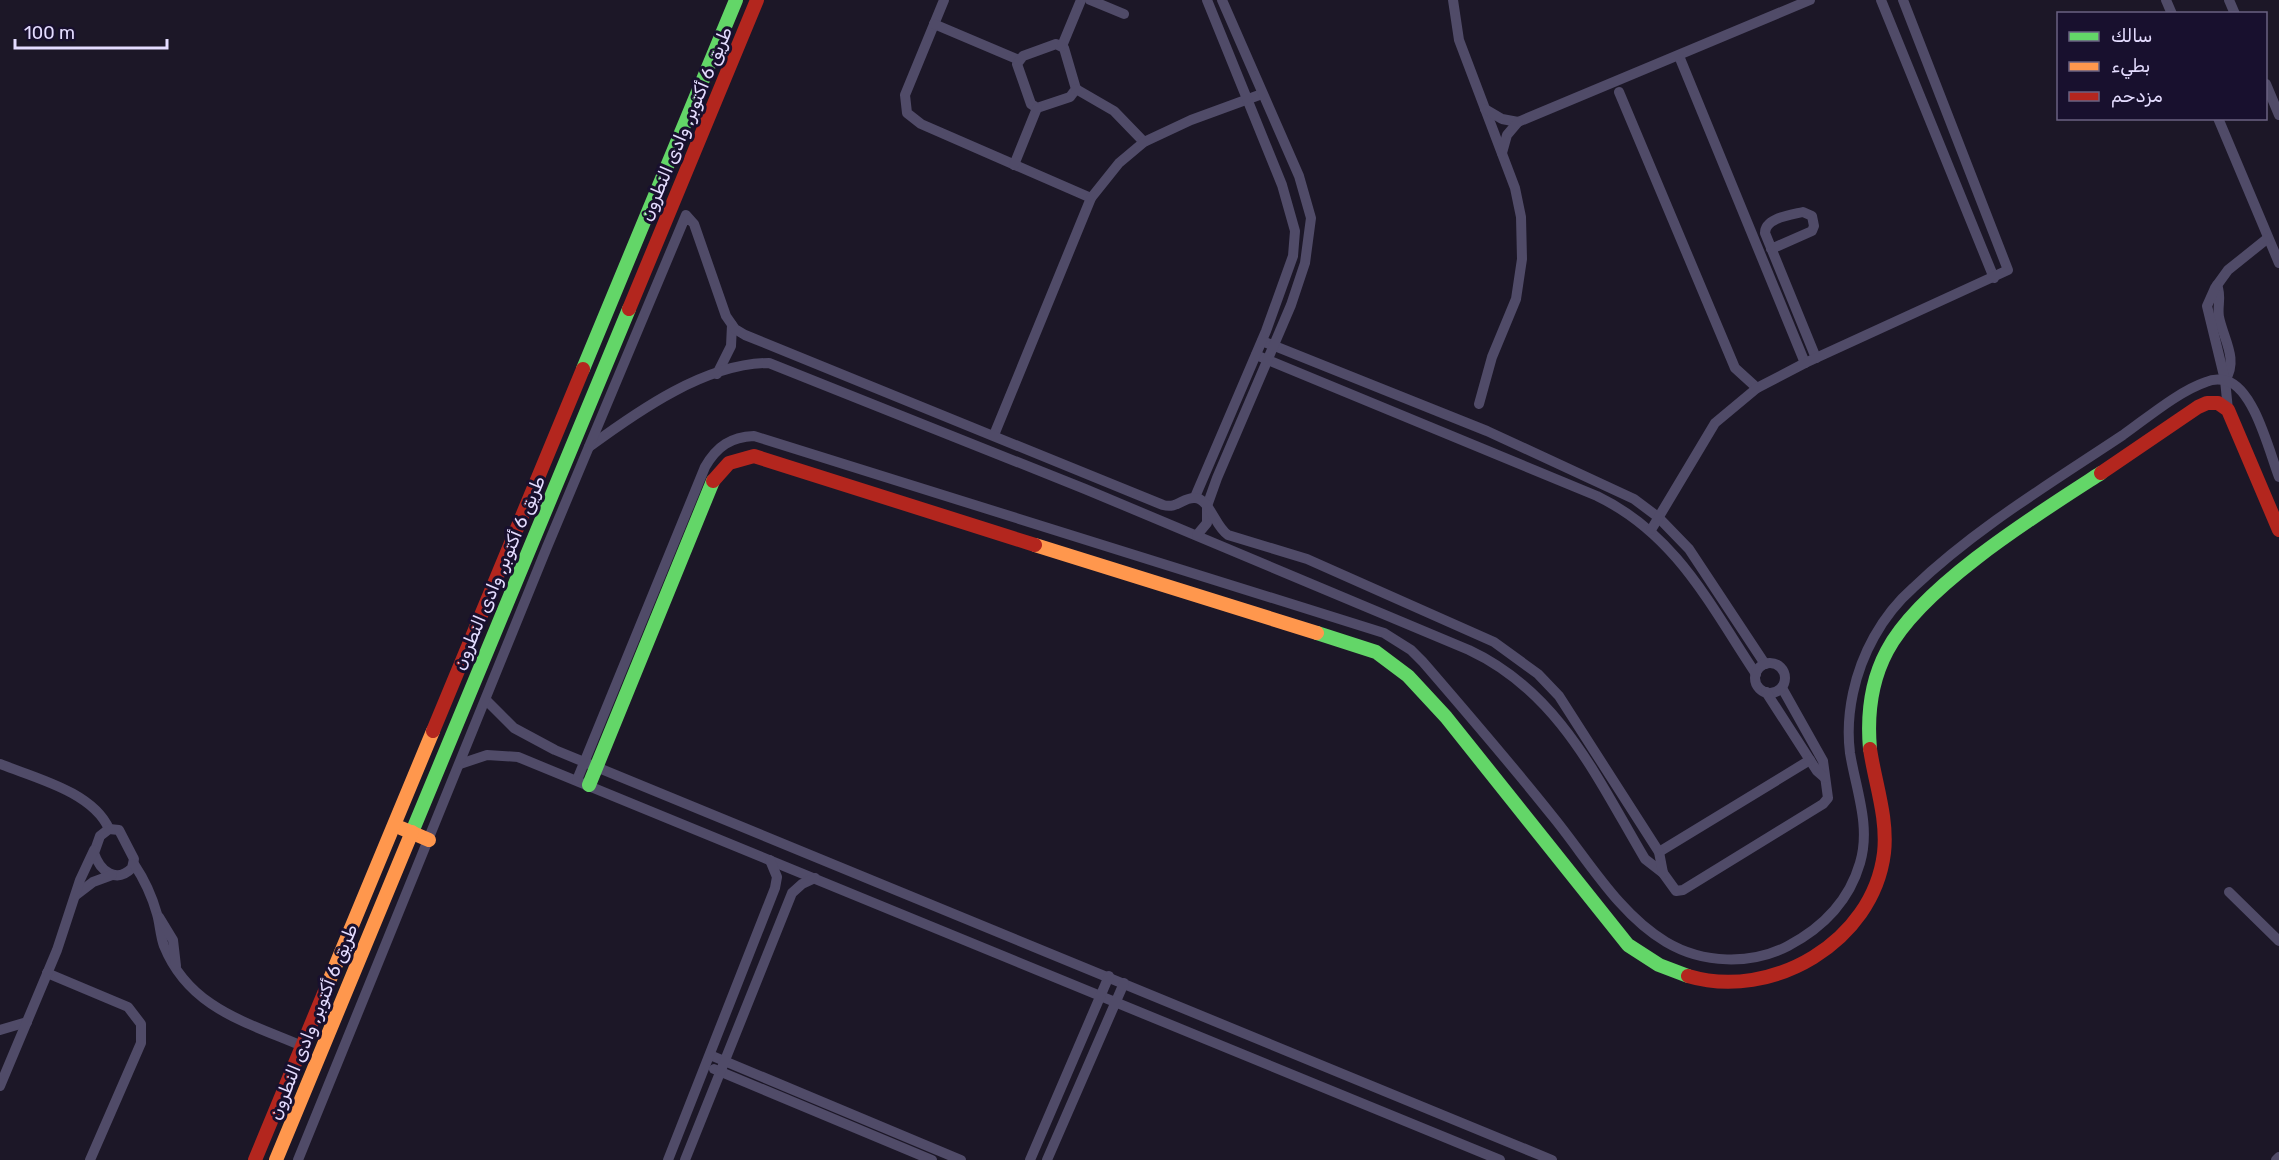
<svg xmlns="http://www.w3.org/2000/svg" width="2279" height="1160" font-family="Rubik,Vazirmatn,sans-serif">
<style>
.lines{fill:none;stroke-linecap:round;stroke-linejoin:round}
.street{stroke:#504b68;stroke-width:10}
.fast{stroke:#63d668;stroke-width:14}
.slow{stroke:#ff974d;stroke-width:14}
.jam{stroke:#b3261e;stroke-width:14}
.labels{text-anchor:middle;stroke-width:6;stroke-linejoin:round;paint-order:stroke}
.street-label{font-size:18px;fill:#e4dcff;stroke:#18102e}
</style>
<rect width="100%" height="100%" fill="#1c1727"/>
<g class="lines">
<g class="street">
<polyline points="944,0 905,95 907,113 921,124 1091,198"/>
<polyline points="1090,0 1124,14"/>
<polyline points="1453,0 1459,40 1515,188 1521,217 1522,259 1516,299 1492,357 1479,404"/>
<polyline points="1881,0 1994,278"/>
<polyline points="2166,0 2172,14"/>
<polyline points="2229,0 2235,14"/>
<polyline points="934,24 1019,60"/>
<polygon points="1056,44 1064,48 1076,89 1070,97 1037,108 1031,104 1017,64 1023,56"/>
<polyline points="1062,46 1081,0"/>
<polyline points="1679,56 1805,363"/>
<polyline points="2266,84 2279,115"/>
<polyline points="1076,89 1114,111 1144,142"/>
<polyline points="1619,92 1735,368 1757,388"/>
<polyline points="1485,109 1502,119 1518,122 1810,0"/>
<polyline points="2218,118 2279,263"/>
<polyline points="1502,153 1507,135 1518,122"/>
<polyline points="1014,165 1037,108"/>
<path d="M 1771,249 L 1812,231 L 1814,226 L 1812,216 L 1803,212 C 1790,215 1765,218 1765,233 L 1816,358"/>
<path d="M 2217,285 C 2222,297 2217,305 2219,317 C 2223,338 2239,360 2225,380"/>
<polyline points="1262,341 1487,431 1634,499 1658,517 1689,549 1765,664"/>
<path d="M 1256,355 L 1597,496 C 1676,534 1710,605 1756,674"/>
<polyline points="717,374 731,346 732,325"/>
<polyline points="2228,410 2225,380 2207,306 2215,288 2228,270 2268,238"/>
<polyline points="994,435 1091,198 1119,163 1144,142 1191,120 1262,94"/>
<path d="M 589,447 C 638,411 706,363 769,363 L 1085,489 L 1469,650 C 1559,692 1597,778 1645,859 L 1663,873 L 1676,891 L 1683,890 L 1823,804 L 1828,798 L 1823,761 L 1782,688"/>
<polyline points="1195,497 1266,331 1293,256 1295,231 1282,185 1207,0"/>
<polyline points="1651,530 1715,423 1757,388 1805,363 2008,270 1903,0"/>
<polyline points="1197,535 1207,523 1207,506 1217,478 1291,305 1305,263 1311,218 1299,176 1222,0"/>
<circle cx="1770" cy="678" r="15"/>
<polyline points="1766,692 1817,771 1825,778"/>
<polyline points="486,700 514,728 555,750 1552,1160"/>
<path d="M 0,764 C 35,778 93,792 109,829"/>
<polyline points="460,764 487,755 518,757 1500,1160"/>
<path d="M 577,780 L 705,467 C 717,446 731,437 754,436 L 1384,633 L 1411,650 L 1423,662 C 1467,713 1512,765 1554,818 C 1588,860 1619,914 1666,942 C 1703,964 1751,965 1788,946 C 1822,928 1849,901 1860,863 C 1871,826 1856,790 1850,753 C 1845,714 1855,671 1874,637 C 1884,619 1897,602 1913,588 C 1976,528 2051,483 2123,435 C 2147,418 2179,391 2206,382 C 2213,379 2220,379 2227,381 C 2254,389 2269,451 2279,477"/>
<path d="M 109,829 L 119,830 L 134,859 L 132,868 C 116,884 100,871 94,853 L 100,836 Z"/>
<polyline points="1659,852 1810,760"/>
<path d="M 134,864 C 144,879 152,896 157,914 C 160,924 160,935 164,946 C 189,1008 246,1022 302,1046"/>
<polyline points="2229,892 2279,941"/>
<polyline points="76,895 93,882 112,875"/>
<polyline points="159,917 173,940 176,966"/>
<polyline points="47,973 128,1007 141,1024 141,1043 90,1160"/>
<polyline points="0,1030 27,1022"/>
<polyline points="710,1055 961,1160"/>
<polyline points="714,1069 932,1160"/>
<polyline points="0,1086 57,950 80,880 94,850"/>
<path d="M 298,1160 L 547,547 L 686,215 L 694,224 L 726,316 L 735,329 L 745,335 L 1163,505 C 1177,509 1182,498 1194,498 C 1209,497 1215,527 1228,535 L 1307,559 L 1494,642 L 1538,674 L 1559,696 L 1659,852 L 1663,873"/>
<polyline points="668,1160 775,888 777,877 770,860"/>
<polyline points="685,1160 792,893 802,884 815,878"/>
<polyline points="1030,1160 1109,976"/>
<polyline points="1047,1160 1124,983"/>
<polyline points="2276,1160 2279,1157"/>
</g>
<g class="fast">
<polyline points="583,369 736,0"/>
<polyline points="1317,633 1376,652 1408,676 1446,717 1628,945 1659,965 1688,976"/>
<path d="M 1870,749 C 1867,715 1871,681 1887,651 C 1921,586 2039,513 2101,473"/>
<polyline points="589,785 713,481"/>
<polyline points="412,832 629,309"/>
</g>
<g class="slow">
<polyline points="1035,545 1317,633"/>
<polyline points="401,828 429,840"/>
<polyline points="327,986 433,731"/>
<polyline points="276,1160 412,832"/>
</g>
<g class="jam">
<polyline points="629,309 757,0"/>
<polyline points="2101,473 2198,407 2207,403 2218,403 2228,410 2279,530"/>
<polyline points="713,481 729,463 754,456 1035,545"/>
<polyline points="433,731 583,369"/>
<path d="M 1688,976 C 1772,1001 1873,942 1884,853 C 1888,818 1875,783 1870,749"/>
<polyline points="255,1160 327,986"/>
</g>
</g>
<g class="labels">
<g class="street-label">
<text transform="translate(686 124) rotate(-67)" y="6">طريق 6 أكتوبر, وادى النطرون</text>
<text transform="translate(499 573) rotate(-67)" y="6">طريق 6 أكتوبر, وادى النطرون</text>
<text transform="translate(313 1022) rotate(-68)" y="6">طريق 6 أكتوبر, وادى النطرون</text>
</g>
</g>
<rect x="2057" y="12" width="210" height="108" fill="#18102e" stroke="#6a6282" stroke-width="1.5"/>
<rect x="2069" y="32" width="30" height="9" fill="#63d668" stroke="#6a6282" stroke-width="1.5"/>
<text x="2111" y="42" font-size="18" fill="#e4dcff">سالك</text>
<rect x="2069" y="62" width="30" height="9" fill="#ff974d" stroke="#6a6282" stroke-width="1.5"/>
<text x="2111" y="72" font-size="18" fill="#e4dcff">بطيء</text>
<rect x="2069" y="92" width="30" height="9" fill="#b3261e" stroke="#6a6282" stroke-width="1.5"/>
<text x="2111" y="102" font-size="18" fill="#e4dcff">مزدحم</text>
<path d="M15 39v9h152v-9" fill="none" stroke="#e4dcff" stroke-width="3"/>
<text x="24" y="39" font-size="18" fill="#e4dcff" stroke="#18102e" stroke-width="4.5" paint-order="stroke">100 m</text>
</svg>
